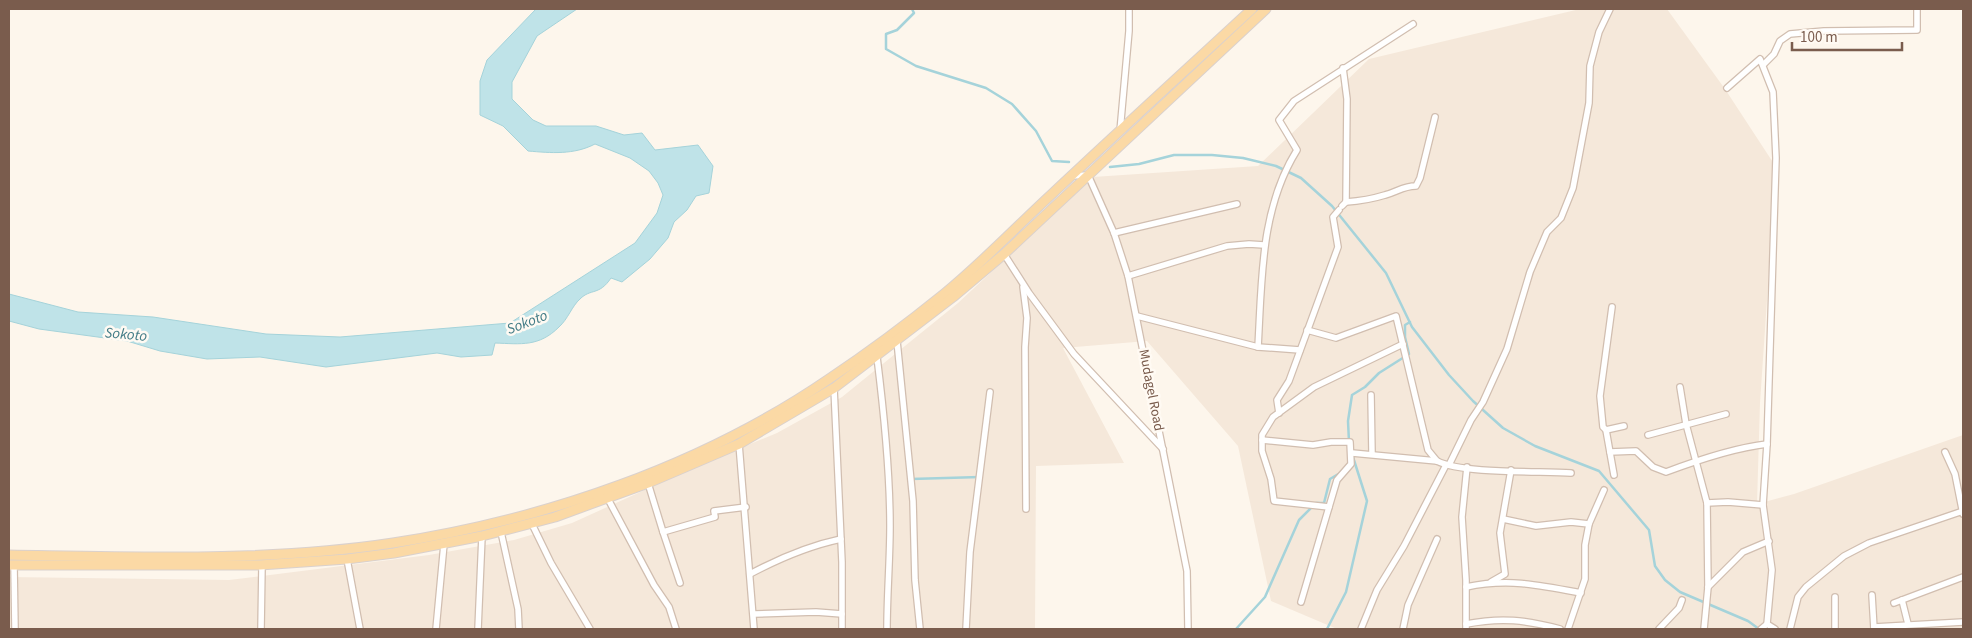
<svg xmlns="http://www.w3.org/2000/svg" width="1972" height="638" font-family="'Source Sans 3',sans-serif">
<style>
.residential{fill:#f5e8da}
.water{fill:#bfe3e8;stroke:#a5d3da}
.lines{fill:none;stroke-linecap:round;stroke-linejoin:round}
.stream{stroke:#a5d3da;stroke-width:2.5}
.minor-casing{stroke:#d1beb0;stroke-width:8}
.primary-casing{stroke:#dad1cd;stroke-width:11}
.minor{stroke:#fff;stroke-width:5.5}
.primary{stroke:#fbd9a5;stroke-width:9}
.labels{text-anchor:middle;stroke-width:5;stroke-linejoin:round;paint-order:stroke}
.street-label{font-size:14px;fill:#7a5c4d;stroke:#fffaf3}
.water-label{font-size:15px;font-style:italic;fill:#437c86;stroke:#fffaf3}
</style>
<rect width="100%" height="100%" fill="#fdf6ec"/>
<polygon class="residential" points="1580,9 1667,9 1725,89 1776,167 1760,403 1757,504 1794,494 1963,435 1963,629 1337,629 1271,601 1238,446 1147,341 1063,348 1124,463 1036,466 1035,629 9,629 9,577 229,580 429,555 514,540 572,523 702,464 777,433 842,397 958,303 1093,177 1258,166 1369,59"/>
<path class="water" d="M 536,9 L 577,9 L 537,36 L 512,82 L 512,99 L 533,120 L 546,126 L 596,126 L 624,135 L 642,133 L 655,150 L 698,145 L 713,166 L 709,193 L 696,196 L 687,210 L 674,222 L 668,238 L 650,259 L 622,282 L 611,278 C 599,296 591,288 580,299 C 572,306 568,319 559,327 C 539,347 521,344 495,343 L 492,355 L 461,357 L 437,353 L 326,367 L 260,357 L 207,359 L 160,351 L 127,341 L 39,329 L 9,321 L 9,294 L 78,312 L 153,317 L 266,334 L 340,337 L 510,323 L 635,243 L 657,213 L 663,195 L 658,183 L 649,171 L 630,158 L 595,144 C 574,155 551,153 528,151 L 503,126 L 480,115 L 480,81 L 487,60 Z"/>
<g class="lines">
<g class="stream">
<polyline points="912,9 914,13 897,30 886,34 886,49 916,66 986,88 1012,104 1036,131 1052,161 1069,162"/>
<polyline points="1110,167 1139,164 1174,155 1212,155 1243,158 1276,166 1301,178 1332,206 1386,273 1412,327 1449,375 1473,401 1503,428 1535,446 1599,471 1649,530 1655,566 1665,580 1680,592 1748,621 1759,629"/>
<polyline points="1349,442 1348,421 1352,395 1365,387 1379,373 1409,354 1405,337 1405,325 1410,322"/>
<polyline points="911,479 980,477"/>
<polyline points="1236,629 1265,597 1299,520 1316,503 1324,503 1330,479 1340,473"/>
<polyline points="1327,629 1346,592 1367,501 1353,457"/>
</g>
<defs>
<g id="minor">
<polyline points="1763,65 1774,54 1780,41 1790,34 1824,31 1917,30 1917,9"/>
<polyline points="1343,68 1347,99 1346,202"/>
<polyline points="1727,88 1760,59 1773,92 1776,158 1767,444 1763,505 1772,570 1767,624 1775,629"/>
<polyline points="1120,131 1129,31 1129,9"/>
<polyline points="1071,176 1088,175 1114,233 1128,276 1187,571 1188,629"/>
<path d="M 1342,206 L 1346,202 C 1360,201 1372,199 1385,195 C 1397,192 1403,186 1416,186 L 1420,178 L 1435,117"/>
<polyline points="1114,233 1237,204"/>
<polyline points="1004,254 1029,293 1074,354 1163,449"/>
<polyline points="1128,276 1227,246 1249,244 1264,245"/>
<polyline points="1023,287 1027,318 1025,347 1026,509"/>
<polyline points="1612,307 1600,396 1603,427 1606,430 1614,475"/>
<polyline points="1137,316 1258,347 1300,350"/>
<polyline points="1307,330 1336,338 1396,316 1428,450 1437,461"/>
<polyline points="897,341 913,501 915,580 920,629"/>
<path d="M 1258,347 C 1262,280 1260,209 1297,150 L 1279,120 L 1294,101 L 1413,24"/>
<path d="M 877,357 C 884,413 890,469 890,526 C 890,560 887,595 887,629"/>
<polyline points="1680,387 1686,424 1707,503 1708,587 1704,629"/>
<polyline points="834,388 842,562 842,629"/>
<polyline points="1371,395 1372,454"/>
<polyline points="1279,413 1277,400 1289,381 1338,247 1333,217 1339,210"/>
<polyline points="1606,430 1624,426"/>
<polyline points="1648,435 1726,414"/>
<polyline points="1262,440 1313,445 1331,442 1350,442 1351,464 1337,480 1301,602"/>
<polyline points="739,444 754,629"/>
<path d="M 1610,452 L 1636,451 L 1653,467 L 1666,472 C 1698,460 1733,448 1767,444"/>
<polyline points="1945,452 1955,474 1963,514"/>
<path d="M 1352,453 L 1437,461 C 1462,474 1539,471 1571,473"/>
<polyline points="1449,465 1471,420 1483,402 1507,349 1530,272 1547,232 1561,218 1573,188 1589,103 1590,66 1599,32 1610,9"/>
<polyline points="648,483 663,532"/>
<polyline points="608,499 654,585 669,607 676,629"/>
<polyline points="1707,503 1728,502 1763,505"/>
<polyline points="1329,507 1274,501 1271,479 1262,451 1262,435 1273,417 1314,387 1403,344"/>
<polyline points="1503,519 1536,526 1571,522 1589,524"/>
<polyline points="532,524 551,563 590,629"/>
<polyline points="501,532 518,609 519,629"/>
<polyline points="347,559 360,629"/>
<polyline points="14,565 15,629"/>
<path d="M 750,574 C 780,558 808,546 841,539"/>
<polyline points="1491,582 1505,574 1500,533 1511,470"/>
<polyline points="680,583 663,532 715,517 714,511 746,507"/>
<path d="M 1466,587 C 1508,578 1540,585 1581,593"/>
<polyline points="1708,587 1743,552 1769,541"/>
<polyline points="1872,595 1874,629"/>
<polyline points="1835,597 1835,629"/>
<polyline points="1902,600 1908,624"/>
<polyline points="1894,603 1963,577"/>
<polyline points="754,614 816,612 842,614"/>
<path d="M 1466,624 C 1502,617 1525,620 1560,629"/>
<polyline points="1874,627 1963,622"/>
<polyline points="261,629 262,565"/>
<polyline points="436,629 444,544"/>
<polyline points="478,629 482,536"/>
<polyline points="966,629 970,552 990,392"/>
<polyline points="1361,629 1377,590 1404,546 1446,465"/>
<polyline points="1403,629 1408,605 1437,539"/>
<polyline points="1466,629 1466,580 1462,517 1467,467"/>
<polyline points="1568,629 1585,579 1585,545 1589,524 1604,490"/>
<polyline points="1659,629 1679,608 1682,600"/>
<polyline points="1761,629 1767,624"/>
<polyline points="1790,629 1798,597 1806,587 1844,556 1869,543 1963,511"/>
</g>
<g id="primary">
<path d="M 9,555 C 135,557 268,562 393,543 C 544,520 702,466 829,379 C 868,353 907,324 944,294 C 982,263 1017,226 1053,193 C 1119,131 1186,70 1252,9"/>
<polyline points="9,565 260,565 347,559 394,553 482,536 555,517 648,483 739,444 834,388 953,297 1004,254 1266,9"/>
</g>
</defs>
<use href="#minor" class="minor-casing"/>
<use href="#primary" class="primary-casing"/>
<use href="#minor" class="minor"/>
<use href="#primary" class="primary"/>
</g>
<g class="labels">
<g class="street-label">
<text transform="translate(1152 390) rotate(79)" y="5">Mudagel Road</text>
</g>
<g class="water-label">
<text transform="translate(527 322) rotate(-21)" y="5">Sokoto</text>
<text transform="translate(126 334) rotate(5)" y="5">Sokoto</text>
</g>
</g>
<rect width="1972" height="638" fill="none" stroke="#7a5c4d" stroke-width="20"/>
<path d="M1792 42v8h110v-8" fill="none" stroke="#7a5c4d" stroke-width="2.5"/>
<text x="1800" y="42" font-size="15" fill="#7a5c4d" stroke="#fffaf3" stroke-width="4" paint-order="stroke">100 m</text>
</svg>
